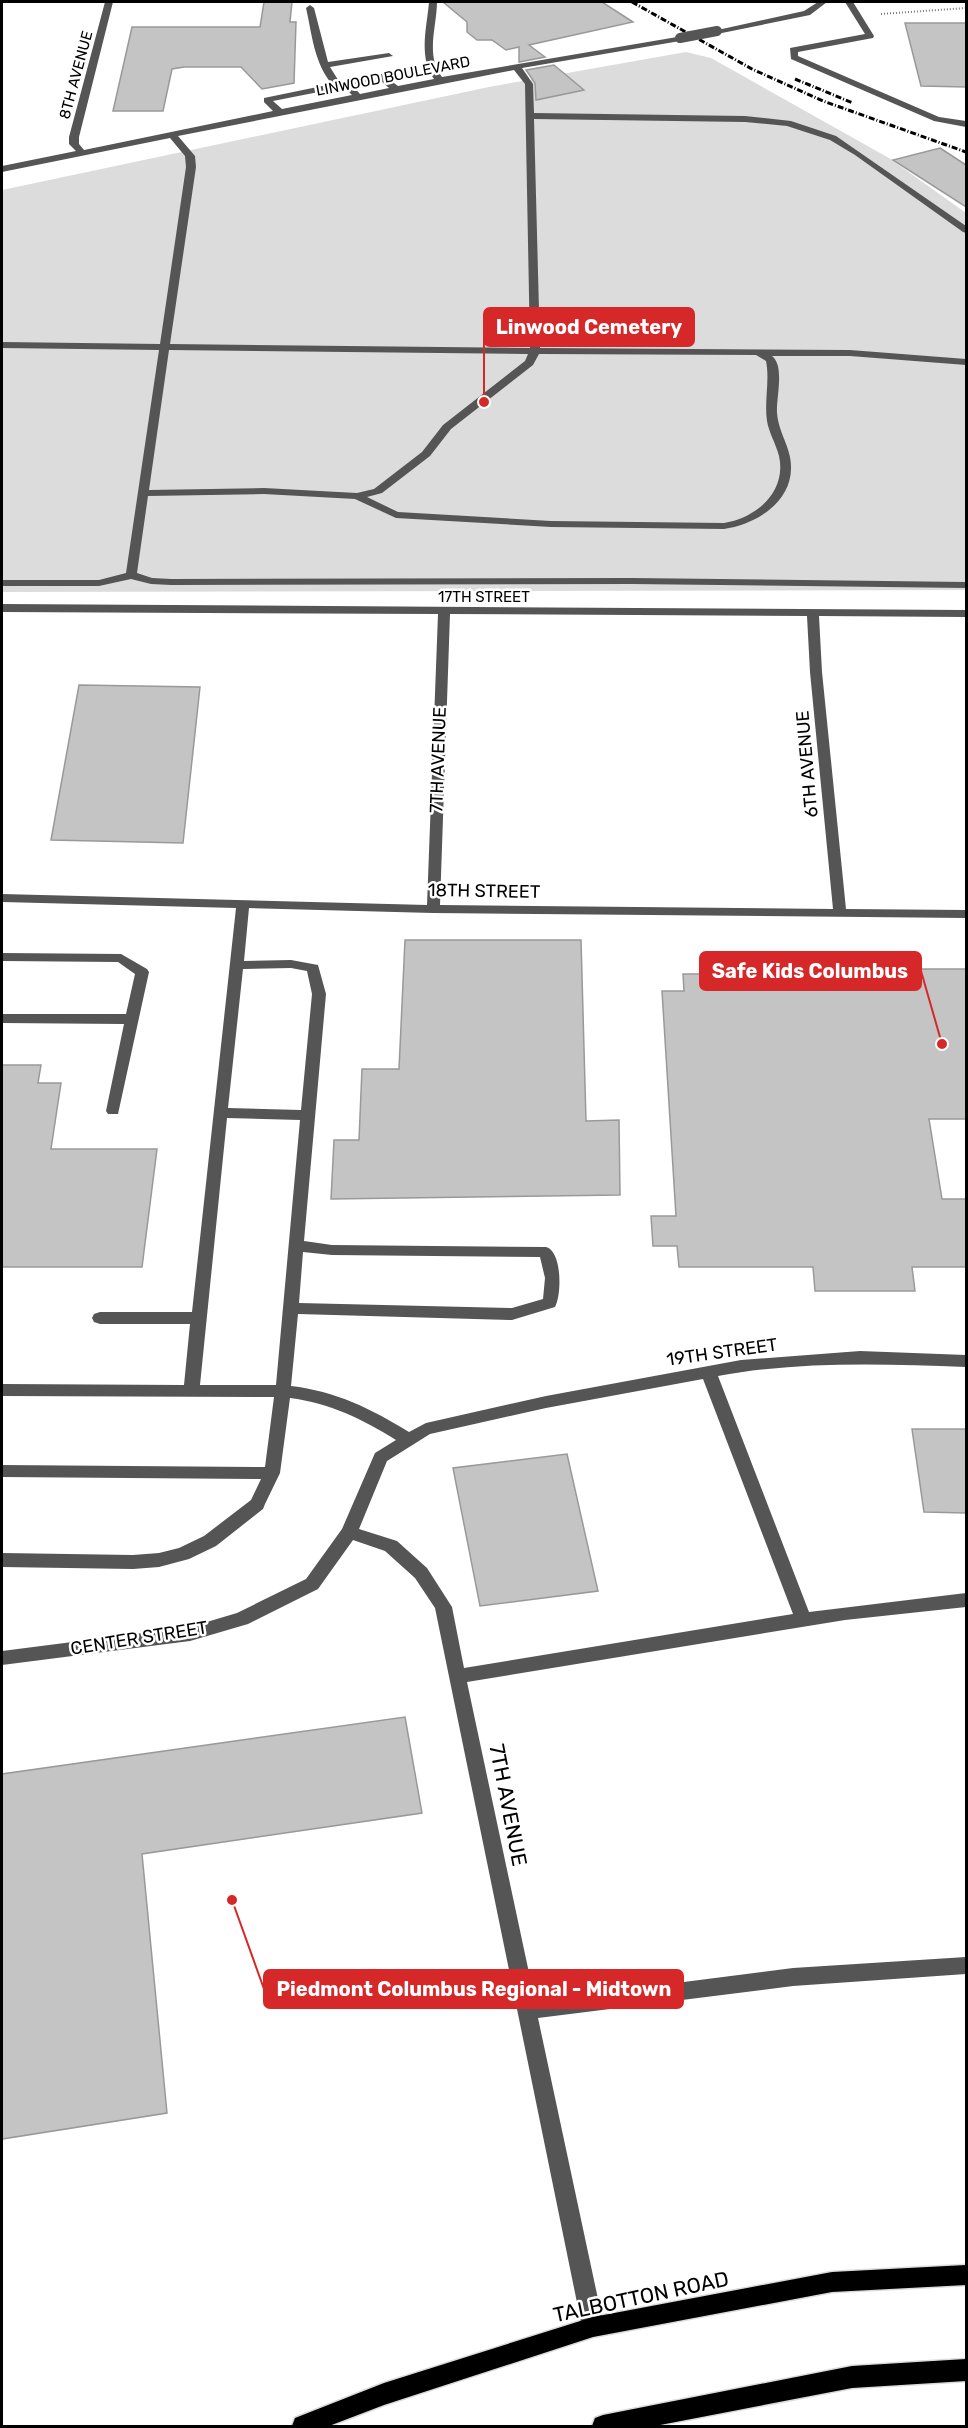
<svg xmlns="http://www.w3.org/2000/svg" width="968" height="2428" font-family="Rubik,sans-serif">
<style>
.green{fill:#dcdcdc}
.building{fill:#c4c4c4;stroke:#999;stroke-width:1.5}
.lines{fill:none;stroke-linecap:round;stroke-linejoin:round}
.major-casing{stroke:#dbdbdb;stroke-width:3}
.path{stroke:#777;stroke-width:2;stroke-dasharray:1 2;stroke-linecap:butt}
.minor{fill:#555;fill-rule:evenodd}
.major{fill:#000;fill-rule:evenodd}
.rail{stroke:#000;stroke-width:3;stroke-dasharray:6 2 1 2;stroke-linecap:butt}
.minor-bridge{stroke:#555;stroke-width:10}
.labels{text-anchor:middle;stroke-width:5;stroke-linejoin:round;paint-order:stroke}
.far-street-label{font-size:15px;fill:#000;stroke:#fff}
.street-label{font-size:18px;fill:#000;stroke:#fff}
.near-street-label{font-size:21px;fill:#000;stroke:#fff}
.leader{fill:none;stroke:#d62828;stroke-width:2}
.callout-dot{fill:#d62828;stroke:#fff;stroke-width:2}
.callout{fill:#d62828;stroke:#d62828;stroke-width:2}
.callout-label{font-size:20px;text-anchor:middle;font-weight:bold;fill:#fff}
</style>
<rect width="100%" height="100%" fill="#fff"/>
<polygon class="green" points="686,52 711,58 889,158 966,213 966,590 2,592 2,190 489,87"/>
<g class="building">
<polygon points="264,2 292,2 290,22 296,22 294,83 262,89 241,67 184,67 172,69 163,111 113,111 132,27 260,27"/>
<polygon points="443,2 602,2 633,22 529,45 545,57 519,62 519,47 506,50 492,40 477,40 467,32 467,22"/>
<polygon points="905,23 966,23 966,87 921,86"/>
<polygon points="554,65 584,90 536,100 535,83 526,70"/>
<polygon points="940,148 966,165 966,207 893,160"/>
<polygon points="79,685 200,687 183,843 51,840"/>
<polygon points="405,940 581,940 586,1121 619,1120 620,1195 331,1199 334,1140 359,1140 362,1069 399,1069"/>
<polygon points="736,969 966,969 966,1119 929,1119 942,1199 966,1199 966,1267 912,1267 915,1291 815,1291 813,1267 679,1267 677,1246 653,1246 651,1216 676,1216 662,991 684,991 683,974 737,974"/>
<polygon points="2,1065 41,1065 38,1083 61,1083 51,1149 157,1149 142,1267 2,1267"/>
<polygon points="912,1429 966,1429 966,1513 924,1512"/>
<polygon points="567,1454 598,1591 480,1606 453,1468"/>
<polygon points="405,1717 422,1813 142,1854 167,2113 2,2139 2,1774"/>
</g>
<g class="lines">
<defs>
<g id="major">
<polygon points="966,2265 966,2285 832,2292 593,2337 384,2405 329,2426 292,2426 295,2418 384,2383 593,2317 832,2272"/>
<polygon points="966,2359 966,2381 852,2388 655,2426 592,2426 595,2418 603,2415 852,2366"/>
</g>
</defs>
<use href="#major" class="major-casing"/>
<polyline class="path" points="881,14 966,8"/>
<g class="minor">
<path d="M 105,2 L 113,2 L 79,137 L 79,144 L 84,150 L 273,111 L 264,102 L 264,98 L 332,84 C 314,63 312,34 306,8 L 310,5 L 314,8 L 328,62 L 389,53 L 393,56 L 330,67 L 340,83 L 382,74 L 398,86 L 434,79 C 418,57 427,27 429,2 L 437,2 C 437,26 425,56 442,77 L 683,36 L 684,38 L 680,41 L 522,68 L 533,84 L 534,113 L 745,116 L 791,121 L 836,136 L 966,226 L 966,233 L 963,232 L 855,155 L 830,140 L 787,126 L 745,122 L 534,119 L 540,348 L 850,350 L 966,359 L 966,365 L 850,356 L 772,356 C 785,366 776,398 777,413 C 778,429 787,442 790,457 C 798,498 759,524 724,529 L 551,527 L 396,518 L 355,499 L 264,494 L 148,496 L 137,573 L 152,578 L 171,579 L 631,578 L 966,582 L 966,588 L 631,584 L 171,585 L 151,584 L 131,579 L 99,586 L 2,586 L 2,580 L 99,580 L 126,573 L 159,350 L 2,348 L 2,342 L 160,344 L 186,167 L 185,156 L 170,138 L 2,172 L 2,166 L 76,151 L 69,144 L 69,137 ZM 514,70 L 525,84 L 530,348 L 170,344 L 196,167 L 195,156 L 178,136 ZM 380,80 L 389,88 L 360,94 L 352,85 ZM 344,87 L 352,95 L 282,109 L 273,101 ZM 169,350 L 528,354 L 525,361 L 443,425 L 422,452 L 374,489 L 357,493 L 264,488 L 149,490 ZM 539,354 L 756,355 L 766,361 C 770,381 764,401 767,421 C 769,433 776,444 779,456 C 787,492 756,518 724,523 L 551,521 L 398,512 L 367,497 L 382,493 L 430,456 L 451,429 L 533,365 Z"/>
<polygon points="818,2 827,2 810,15 717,34 713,31 804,11"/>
<polygon points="845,2 853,2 874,36 873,38 798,52 798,56 939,117 966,121 966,127 934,121 791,59 790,48 865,34"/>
<path d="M 2,604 L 966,610 L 966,617 L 819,616 L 822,672 L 846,909 L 966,910 L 966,918 L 433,913 L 249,908 L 244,961 L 291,960 L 318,965 L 326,994 L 304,1241 L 332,1245 L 546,1247 C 562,1251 562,1294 555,1307 L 512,1320 L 298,1314 L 291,1386 C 335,1391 372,1409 409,1432 L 426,1423 L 546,1396 L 741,1360 L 860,1351 L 966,1355 L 966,1367 C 883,1364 800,1361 718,1376 L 809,1612 L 966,1593 L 966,1607 L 845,1620 L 467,1682 L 535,2001 L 793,1968 L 966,1957 L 966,1974 L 793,1986 L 538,2018 L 604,2327 L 600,2334 L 593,2337 L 586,2334 L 582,2327 L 435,1608 L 415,1578 L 385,1551 L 353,1540 L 318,1589 L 248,1624 L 190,1641 L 2,1665 L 2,1651 L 190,1627 L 237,1613 L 306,1579 L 342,1529 L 375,1453 L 396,1440 C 362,1419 330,1403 290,1398 L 280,1473 L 265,1504 L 263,1509 L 216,1546 L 189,1559 L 159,1567 L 133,1569 L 2,1567 L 2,1553 L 133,1555 L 159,1553 L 179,1548 L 204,1536 L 251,1500 L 261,1479 L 2,1477 L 2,1465 L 265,1467 L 274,1397 L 2,1396 L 2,1384 L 184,1385 L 190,1324 L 100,1324 L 94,1322 L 92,1318 L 94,1314 L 100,1312 L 192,1312 L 236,908 L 2,902 L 2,894 L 427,905 L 438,614 L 2,612 ZM 450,614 L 807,616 L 810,672 L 833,909 L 440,905 ZM 291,968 L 307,971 L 312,994 L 301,1110 L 228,1108 L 243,969 ZM 227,1118 L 300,1120 L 276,1385 L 200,1385 ZM 303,1252 L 332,1255 L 540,1257 L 545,1278 L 543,1299 L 512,1308 L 299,1303 ZM 703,1379 L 793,1614 L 464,1668 L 452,1607 L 427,1568 L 397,1541 L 359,1529 L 387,1461 L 430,1434 L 546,1408 Z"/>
<polygon points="2,953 121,954 147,969 149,972 118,1114 108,1114 106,1111 124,1024 2,1023 2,1014 126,1014 135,974 118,962 2,961"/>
</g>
<use href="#major" class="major"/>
<g class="rail">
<polyline points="632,2 752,69 823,101 966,152"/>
<polyline points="795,79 853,103"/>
</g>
<polyline class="minor-bridge" points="680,38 717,31"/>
</g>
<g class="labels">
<g class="far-street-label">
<text transform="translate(76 75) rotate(-75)" y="5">8TH AVENUE</text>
<text transform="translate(393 76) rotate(-11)" y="5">LINWOOD BOULEVARD</text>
<text x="484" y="602">17TH STREET</text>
</g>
<g class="street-label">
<text transform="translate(438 760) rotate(-88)" y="6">7TH AVENUE</text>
<text transform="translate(807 764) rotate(-95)" y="6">6TH AVENUE</text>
<text transform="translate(484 891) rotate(1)" y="6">18TH STREET</text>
<text transform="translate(722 1352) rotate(-8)" y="6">19TH STREET</text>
<text transform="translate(139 1638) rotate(-9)" y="6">CENTER STREET</text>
</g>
<g class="near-street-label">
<text transform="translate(508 1805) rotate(79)" y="7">7TH AVENUE</text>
<text transform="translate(641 2297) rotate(-12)" y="7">TALBOTTON ROAD</text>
</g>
</g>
<path class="leader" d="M484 402L484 327M942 1044L921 971M232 1900L264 1989"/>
<g class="callout-dot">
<circle cx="484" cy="402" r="6"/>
<circle cx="942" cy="1044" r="6"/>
<circle cx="232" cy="1900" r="6"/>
</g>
<g class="callout">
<rect x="484" y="308" width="210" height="38" rx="6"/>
<rect x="700" y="952" width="221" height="38" rx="6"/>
<rect x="264" y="1970" width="419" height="38" rx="6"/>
</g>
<g class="callout-label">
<text x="589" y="334">Linwood Cemetery</text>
<text x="810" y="978">Safe Kids Columbus</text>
<text x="474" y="1996">Piedmont Columbus Regional - Midtown</text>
</g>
<rect width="968" height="2428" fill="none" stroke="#000000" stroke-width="6"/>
</svg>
